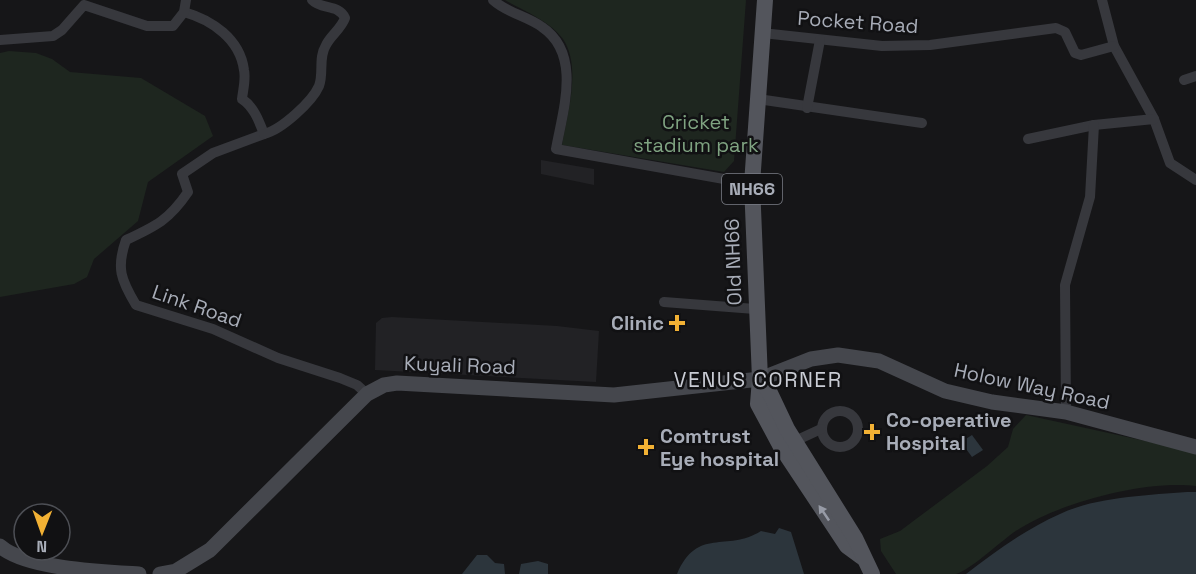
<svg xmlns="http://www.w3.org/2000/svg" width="1196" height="574" font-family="'Space Grotesk',sans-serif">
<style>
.built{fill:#222225}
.green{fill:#1e261f}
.water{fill:#2c353c}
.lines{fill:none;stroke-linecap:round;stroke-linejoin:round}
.street{stroke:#37383d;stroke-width:10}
.secondary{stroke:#45474d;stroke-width:15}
.primary{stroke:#53555c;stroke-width:16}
.oneway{fill:#979ba6}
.poi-dot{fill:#f2b134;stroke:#111113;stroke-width:2}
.labels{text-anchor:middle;stroke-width:5;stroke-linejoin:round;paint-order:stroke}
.shield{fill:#111113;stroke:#7b7e86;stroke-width:1.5}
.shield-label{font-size:18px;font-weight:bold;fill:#a8adb8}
.street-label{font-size:20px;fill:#a8adb8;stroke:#111113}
.park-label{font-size:20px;fill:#7fa381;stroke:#111113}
.poi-label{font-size:20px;font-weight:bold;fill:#a8adb8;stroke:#111113;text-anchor:start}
.neighbourhood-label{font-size:21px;letter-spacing:1.5px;fill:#c9ccd4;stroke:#111113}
</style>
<rect width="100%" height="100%" fill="#161618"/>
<g class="built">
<polygon points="541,160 594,169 594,185 541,174"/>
<polygon points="392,317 557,326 599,331 596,382 375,370 376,323 382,318"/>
</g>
<g class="green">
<path d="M 505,0 L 746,0 L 734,161 L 724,172 L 562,145 C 567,115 582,67 563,39 C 550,21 524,11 505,0 Z"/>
<polygon points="9,51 36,53 52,59 70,72 141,78 205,116 213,136 148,182 138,221 94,259 87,277 74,284 0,297 0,53"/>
<path d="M 1026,415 L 1196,452 L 1196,486 C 1145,480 1062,502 1019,529 C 1004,538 970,571 956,574 C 938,574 914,574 896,574 L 881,551 L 880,539 L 900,531 L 987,466 L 1008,447 L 1013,429 Z"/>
</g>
<g class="water">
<polygon points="972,435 983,450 972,457 961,442"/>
<path d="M 1187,492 L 1196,492 L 1196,574 L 966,574 C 996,551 1026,529 1060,514 C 1095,497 1149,495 1187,492 Z"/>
<path d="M 779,528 L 791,532 L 804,574 L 677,574 C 698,526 726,553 761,531 L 775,534 Z"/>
<polygon points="477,555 487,555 495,563 504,564 505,574 462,574"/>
<polygon points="538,561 548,564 548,574 519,574 521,564"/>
</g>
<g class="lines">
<g class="street">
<path d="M 493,0 C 507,13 527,16 542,27 C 582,54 563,110 556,149 L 752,184"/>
<polyline points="1102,0 1114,46 1154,119 1170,163 1196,180"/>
<path d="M 184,12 C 212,20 240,39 244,70 C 246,79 243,90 242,99 C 254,107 259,121 264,134 L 213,153 L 182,174 L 188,192 C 169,220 156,226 126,240 C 116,268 121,280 136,305 L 213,329 L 278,358 L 340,378 L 357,385 L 367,394"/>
<polyline points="762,33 882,46 930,45 1056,28 1065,32 1075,53 1081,55 1114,46"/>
<polyline points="0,40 53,36 62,30 84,5 147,26 173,26 184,12 186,0"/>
<polyline points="1184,80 1196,76"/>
<polyline points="758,99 922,123"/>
<polyline points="807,108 820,40"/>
<path d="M 264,134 C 281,130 312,102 319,86 C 324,73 318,58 326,45 C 331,35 341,29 345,18 C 339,4 321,10 312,0"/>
<polyline points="1028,139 1094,125 1154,119"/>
<polyline points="664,302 755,309"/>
<circle cx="840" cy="429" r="18"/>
<polyline points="1066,412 1065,285 1090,197 1094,125"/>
<polyline points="795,441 821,429"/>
</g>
<g class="secondary">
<path d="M 0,546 C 26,569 105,572 139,574"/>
<polyline points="160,574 176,571 210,550 367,394 384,385 397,383 614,395 760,379 811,359 838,355 879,361 945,391 992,402 1066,412 1196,447"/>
</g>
<g class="primary">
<polyline points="765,0 752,184 760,379 758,404 780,445 847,546 862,557"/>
<polyline points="760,379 769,391 787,429 855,538 872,574"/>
</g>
</g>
<defs><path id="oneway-solid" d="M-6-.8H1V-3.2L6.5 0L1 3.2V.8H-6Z" transform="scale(1.5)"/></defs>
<use class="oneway" href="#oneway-solid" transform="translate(824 513) rotate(-124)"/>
<g class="poi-dot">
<path d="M674 314h6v6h6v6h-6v6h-6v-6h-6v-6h6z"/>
<path d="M869 423h6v6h6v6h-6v6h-6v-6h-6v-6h6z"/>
<path d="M643 438h6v6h6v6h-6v6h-6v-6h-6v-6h6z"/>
</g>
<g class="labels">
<rect class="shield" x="722" y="174" width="60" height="30" rx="4.5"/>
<g class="shield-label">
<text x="752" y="195">NH66</text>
</g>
<g class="street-label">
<text transform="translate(858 22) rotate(4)" y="7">Pocket Road</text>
<text transform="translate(733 262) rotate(-92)" y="7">Old NH66</text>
<text transform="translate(197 306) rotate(19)" y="7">Link Road</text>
<text transform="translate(460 365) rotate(2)" y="7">Kuyali Road</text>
<text transform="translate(1032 386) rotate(12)" y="7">Holow Way Road</text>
</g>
<g class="park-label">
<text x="696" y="129">Cricket<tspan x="696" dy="23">stadium park</tspan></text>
</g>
<g class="poi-label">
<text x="664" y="330" text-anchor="end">Clinic</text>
<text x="886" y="427">Co-operative<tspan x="886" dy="23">Hospital</tspan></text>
<text x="660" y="443">Comtrust<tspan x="660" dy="23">Eye hospital</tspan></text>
</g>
<g class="neighbourhood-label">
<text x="758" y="387">VENUS CORNER</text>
</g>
</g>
<g transform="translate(42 532) rotate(181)"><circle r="28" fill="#111113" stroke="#4d4f55" stroke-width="1.5"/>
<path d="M0-4.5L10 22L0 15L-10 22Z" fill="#f2b134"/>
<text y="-9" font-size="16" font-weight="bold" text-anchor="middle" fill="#a8adb8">N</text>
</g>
</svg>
